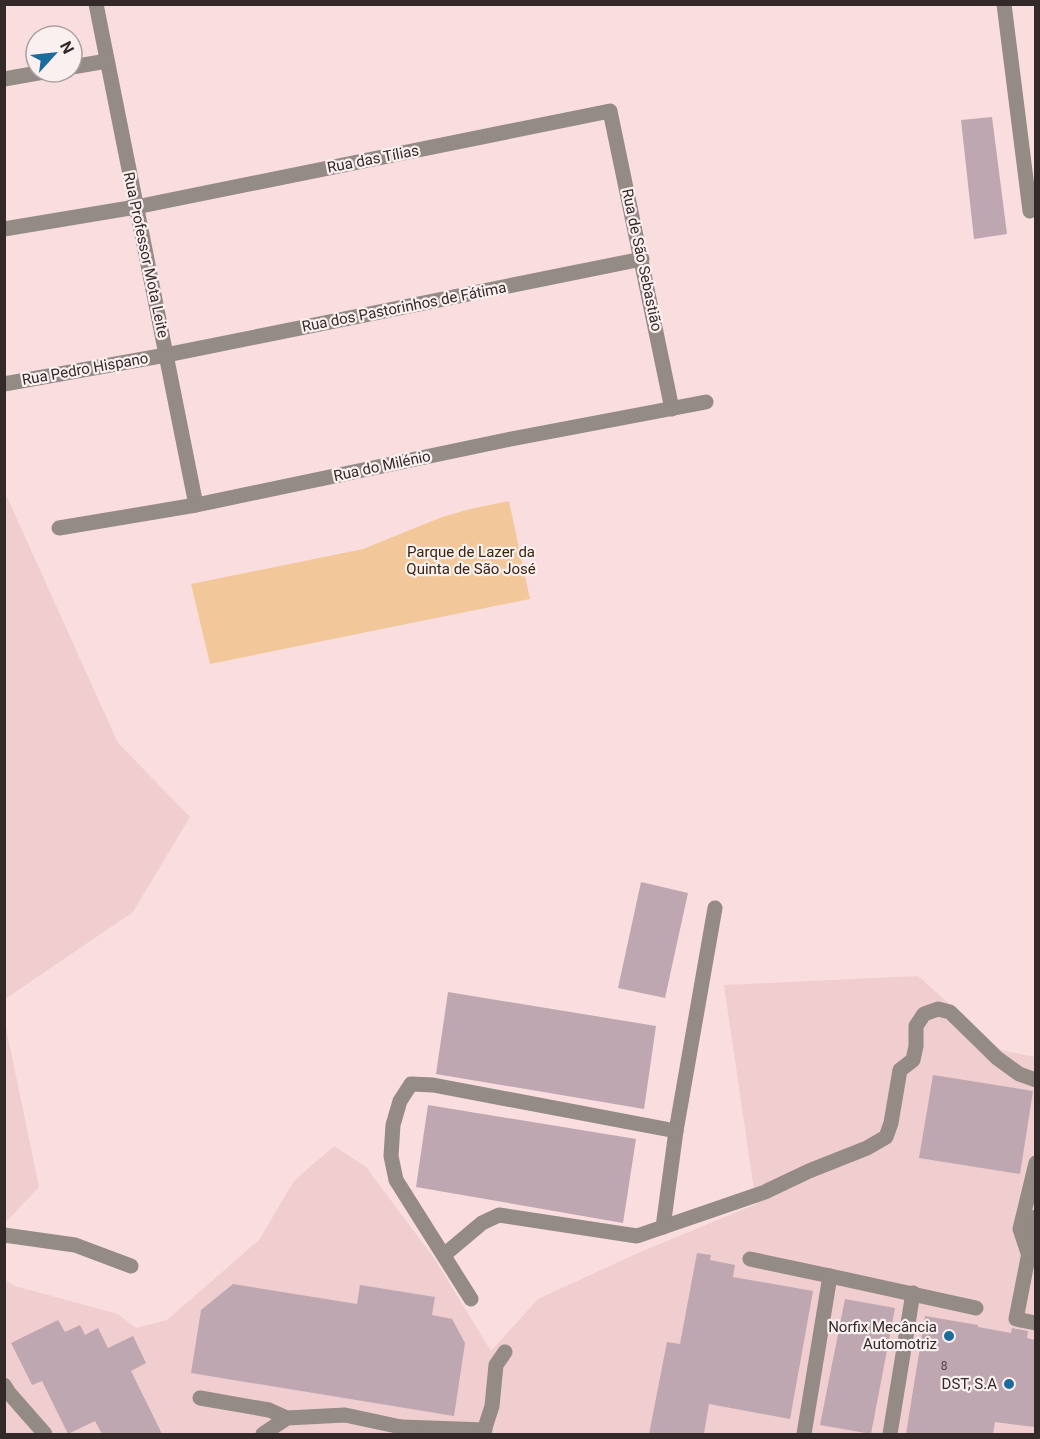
<svg xmlns="http://www.w3.org/2000/svg" width="1040" height="1439" font-family="Roboto,sans-serif">
<style>
.built{fill:#f0cdcf}
.green{fill:#f2c89a}
.building{fill:#bea7b1}
.lines{fill:none;stroke-linecap:round;stroke-linejoin:round}
.minor{stroke:#948a86;stroke-width:15}
.poi-dot{fill:#1b6b9d;stroke:#fbf0f0;stroke-width:2}
.labels{text-anchor:middle;stroke-width:4.5;stroke-linejoin:round;paint-order:stroke}
.number-label{font-size:12px;fill:#56484b}
.street-label{font-size:15px;fill:#332929;stroke:#fbf0f0}
.park-label{font-size:15px;fill:#38250d;stroke:#fbf0f0}
.poi-label{font-size:15px;fill:#332929;stroke:#fbf0f0;text-anchor:end}
</style>
<rect width="100%" height="100%" fill="#fadedf"/>
<g class="built">
<polygon points="7,497 118,743 190,817 133,912 5,999 4,498"/>
<polygon points="918,976 1001,1050 1035,1057 1035,1434 5,1434 4,1279 15,1286 118,1314 136,1328 167,1320 259,1240 294,1181 334,1146 366,1167 434,1258 491,1351 538,1299 638,1253 756,1204 724,985"/>
<polygon points="5,1023 39,1187 5,1223 4,1223"/>
</g>
<polygon class="green" points="509,501 530,599 210,664 191,584 363,549 442,517 470,509"/>
<g class="building">
<polygon points="992,117 1007,234 974,239 961,120"/>
<polygon points="641,882 688,893 665,998 618,988"/>
<polygon points="448,992 656,1026 644,1109 436,1074"/>
<polygon points="933,1075 1033,1091 1020,1174 919,1158"/>
<polygon points="428,1105 636,1139 623,1223 416,1187"/>
<polygon points="697,1253 711,1255 710,1260 735,1265 733,1277 813,1291 790,1419 709,1404 704,1434 649,1434 667,1342 680,1344"/>
<polygon points="233,1284 357,1304 360,1285 435,1297 432,1315 452,1319 465,1343 454,1416 191,1373 201,1310"/>
<polygon points="845,1299 895,1308 871,1434 820,1425"/>
<polygon points="925,1316 978,1325 978,1327 1011,1333 1012,1328 1028,1331 1027,1338 1035,1340 1035,1427 995,1422 993,1434 906,1434"/>
<polygon points="58,1320 65,1332 80,1325 85,1335 98,1328 108,1348 133,1336 146,1363 131,1371 162,1434 102,1434 95,1421 68,1434 42,1381 32,1385 11,1343"/>
</g>
<g class="lines">
<g class="minor">
<polyline points="96,4 196,505"/>
<polyline points="1004,4 1030,211"/>
<polyline points="72,67 107,61"/>
<polyline points="4,79 44,72"/>
<polyline points="4,229 136,207 610,111 672,409"/>
<polyline points="4,384 166,355 642,259"/>
<polyline points="59,528 196,505 511,439 706,402"/>
<polyline points="1036,1217 1016,1319 1036,1323"/>
<polyline points="663,1227 676,1131 715,908"/>
<polyline points="4,1235 75,1245 131,1266"/>
<polyline points="1028,1253 1020,1229 1036,1163"/>
<polyline points="444,1255 482,1223 499,1215 637,1236 765,1192 809,1171 867,1148 886,1137 891,1123 900,1070 913,1060 916,1046 916,1026 924,1014 938,1009 950,1012 997,1058 1019,1074 1036,1080"/>
<polyline points="750,1259 830,1276"/>
<polyline points="471,1299 396,1180 391,1156 393,1125 400,1101 411,1084 433,1085 676,1131"/>
<polyline points="4,1385 9,1393 45,1434"/>
<polyline points="200,1398 269,1410 287,1418"/>
<polyline points="401,1427 485,1430"/>
<polyline points="263,1434 287,1418 345,1415 401,1427 412,1434"/>
<polyline points="483,1434 492,1406 496,1365 505,1352"/>
<polyline points="804,1434 830,1276 976,1308"/>
<polyline points="890,1434 913,1293"/>
</g>
</g>
<g class="poi-dot">
<circle cx="949" cy="1336" r="6"/>
<circle cx="1009" cy="1384" r="6"/>
</g>
<g class="labels">
<g class="number-label">
<text x="944" y="1370">8</text>
</g>
<g class="street-label">
<text transform="translate(373 159) rotate(-11)" y="5">Rua das Tílias</text>
<text transform="translate(146 255) rotate(78)" y="5">Rua Professor Mota Leite</text>
<text transform="translate(642 260) rotate(78)" y="5">Rua de São Sebastião</text>
<text transform="translate(404 307) rotate(-11)" y="5">Rua dos Pastorinhos de Fátima</text>
<text transform="translate(85 369) rotate(-10)" y="5">Rua Pedro Hispano</text>
<text transform="translate(382 466) rotate(-12)" y="5">Rua do Milénio</text>
</g>
<g class="park-label">
<text x="471" y="557">Parque de Lazer da<tspan x="471" dy="17">Quinta de São José</tspan></text>
</g>
<g class="poi-label">
<text x="937" y="1332">Norfix Mecância<tspan x="937" dy="17">Automotriz</tspan></text>
<text x="997" y="1389">DST, S.A</text>
</g>
</g>
<rect width="1040" height="1439" fill="none" stroke="#332929" stroke-width="12"/>
<g transform="translate(54 54) rotate(63)"><circle r="28" fill="#fbf0f0" stroke="#aba0a0" stroke-width="1.5"/>
<path d="M0-4.5L10 22L0 15L-10 22Z" fill="#1b6b9d"/>
<text y="-9" font-size="16" font-weight="bold" text-anchor="middle" fill="#332929">N</text>
</g>
</svg>
